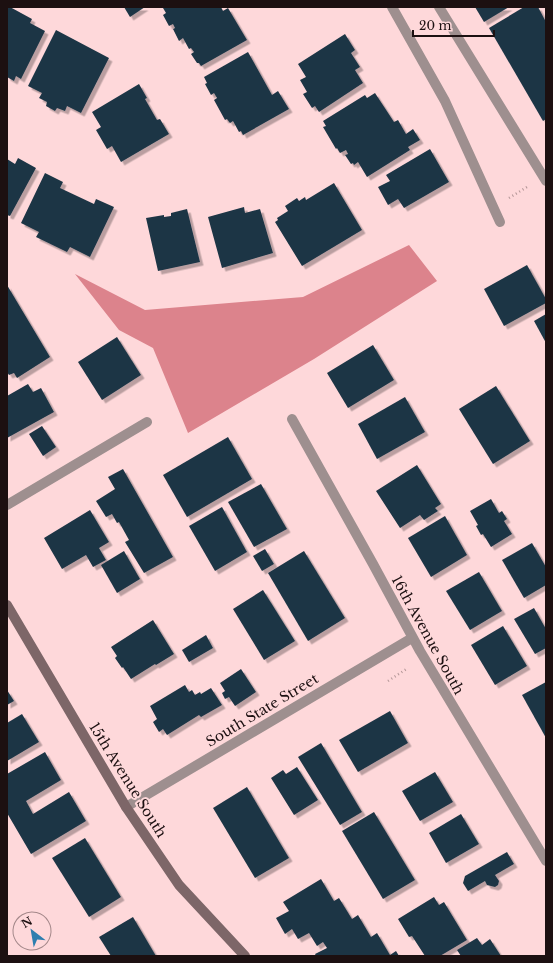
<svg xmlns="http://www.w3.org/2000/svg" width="553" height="963" font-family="'Libre Baskerville',serif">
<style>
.forest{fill:#dc838c}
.building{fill:#1d3545;filter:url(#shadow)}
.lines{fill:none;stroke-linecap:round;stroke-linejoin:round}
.path{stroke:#b49798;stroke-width:2.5;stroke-dasharray:1 3;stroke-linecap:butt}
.minor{stroke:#9e8f8f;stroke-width:10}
.secondary{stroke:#7d6668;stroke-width:10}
.labels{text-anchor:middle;stroke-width:4;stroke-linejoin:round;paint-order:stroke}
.street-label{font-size:14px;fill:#1c1011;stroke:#fed8da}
</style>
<defs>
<filter id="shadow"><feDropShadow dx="3.5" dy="3.5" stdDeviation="0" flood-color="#0004"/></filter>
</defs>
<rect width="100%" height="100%" fill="#fed8da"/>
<polygon class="forest" points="409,245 437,281 314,359 188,433 153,348 119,330 75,274 145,310 303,297"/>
<g class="building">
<polygon points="7,7 10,7 32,19 30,23 45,31 21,79 16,76 14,81 7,77"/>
<polygon points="124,7 145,7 130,17"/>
<polygon points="165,7 221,7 223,11 228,8 247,40 201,66 199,63 197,63 191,54 194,52 191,48 189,49 183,38 179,41 173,29 175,28 173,24 169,26 163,15 166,13 163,8"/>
<polygon points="475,7 509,7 484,22"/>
<polygon points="524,7 538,7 546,22 546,119 543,121 489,28"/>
<polygon points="56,30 109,58 81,113 67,106 65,111 57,108 55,111 46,106 47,102 39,98 42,93 28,86"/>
<polygon points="345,34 355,50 351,53 360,67 355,70 363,83 319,112 315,106 312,108 303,94 307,92 300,80 306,77 298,64"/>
<polygon points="248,52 272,95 278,91 289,109 243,135 241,131 239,132 233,121 230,123 227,119 225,120 214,100 217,98 214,93 211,95 205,84 207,83 204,77"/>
<polygon points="139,84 147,98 145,99 157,120 160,119 169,134 121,162 112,146 107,149 96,130 101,127 92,112"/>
<polygon points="375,93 394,122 398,120 406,134 413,129 420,140 408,147 410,150 367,177 358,162 354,165 353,163 351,164 345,155 348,154 346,150 340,153 337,148 336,149 323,127 326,126 323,121 365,95 367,98"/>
<polygon points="430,149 449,182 404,208 398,199 388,205 378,187 390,181 386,175"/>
<polygon points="18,158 36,168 10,216 7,215 7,159 15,164"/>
<polygon points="45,173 63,182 60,188 94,204 96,199 114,207 90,257 70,247 67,252 36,237 39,232 21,223"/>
<polygon points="334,183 362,230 302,266 275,222 278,220 277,218 288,211 285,206 297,198 299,201 305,197 306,200"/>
<polygon points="244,207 245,213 260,209 273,253 222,268 208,217"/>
<polygon points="187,209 200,262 158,271 146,218 164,215 164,217 171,216 171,213"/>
<polygon points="527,265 546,299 546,303 504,326 484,289"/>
<polygon points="7,285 50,357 17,378 14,373 9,375 7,372"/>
<polygon points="546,314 546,343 534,321"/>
<polygon points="117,337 141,375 102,400 78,362"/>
<polygon points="373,345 394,380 348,408 327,373"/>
<polygon points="28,384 33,392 41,388 54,412 7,438 7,396"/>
<polygon points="496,386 530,441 493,464 459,409"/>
<polygon points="405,397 425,432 377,459 358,424"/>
<polygon points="42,426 56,447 43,456 29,434"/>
<polygon points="228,437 252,479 187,517 163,475"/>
<polygon points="417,465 441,504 435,508 438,511 424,520 420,515 400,528 376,491"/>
<polygon points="123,469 173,557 144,573 125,542 129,540 119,522 117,523 112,514 106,517 96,501 115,489 108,477"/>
<polygon points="261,484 287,529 254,547 228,502"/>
<polygon points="491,499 499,513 502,511 507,519 504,521 512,534 491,547 483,534 481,535 476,526 478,525 470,511"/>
<polygon points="222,507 247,552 215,571 189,526"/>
<polygon points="90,510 109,542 99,548 106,560 93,567 86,555 62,569 44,538"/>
<polygon points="445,516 467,555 431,577 408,538"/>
<polygon points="532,543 546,567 546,585 524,598 502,560"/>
<polygon points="265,549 274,564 262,571 253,556"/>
<polygon points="124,551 140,579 117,593 101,565"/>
<polygon points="304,551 345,618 308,641 268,573"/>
<polygon points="479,572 502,611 470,630 446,591"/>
<polygon points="263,590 295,641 264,660 233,609"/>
<polygon points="534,608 546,629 546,648 535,654 514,619"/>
<polygon points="153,620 174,654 156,665 155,664 131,679 123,667 122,668 115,658 117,656 111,647"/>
<polygon points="503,626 527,666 495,685 471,645"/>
<polygon points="206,635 213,648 189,662 182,650"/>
<polygon points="241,669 256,692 235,706 229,697 225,699 222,693 225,691 220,683"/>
<polygon points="546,682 546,738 522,695"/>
<polygon points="185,685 189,692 192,690 195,695 200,692 201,694 211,688 222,705 201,717 199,715 167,735 163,729 159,732 153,722 157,719 150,706"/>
<polygon points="7,690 14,701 7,705"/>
<polygon points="390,711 408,743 358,772 339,740"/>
<polygon points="22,714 39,742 7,761 7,723"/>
<polygon points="321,743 362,812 340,825 298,757"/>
<polygon points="45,752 61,780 26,801 33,814 69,792 86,821 31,854 7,813 7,774"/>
<polygon points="297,767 318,800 294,815 271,778 283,770 286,774"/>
<polygon points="435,772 453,802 420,821 402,791"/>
<polygon points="247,787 289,858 255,878 213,808"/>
<polygon points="374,812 415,880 383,899 342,831"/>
<polygon points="461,814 479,844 446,863 429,833"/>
<polygon points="85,838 121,897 89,917 52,858"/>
<polygon points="507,852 514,864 495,875 499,881 498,885 495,887 487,885 485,881 468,891 463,883 465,876"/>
<polygon points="321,879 334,901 339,898 352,919 358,915 371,937 377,933 390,955 396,951 399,956 316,956 315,954 327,948 323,942 317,946 309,933 298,939 292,929 285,934 276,918 289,911 283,902"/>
<polygon points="434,897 439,905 444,902 467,940 440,956 425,956 412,936 409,937 398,919"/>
<polygon points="133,917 156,956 111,956 99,937"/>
<polygon points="477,938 482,945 490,939 501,956 461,956 457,950"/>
</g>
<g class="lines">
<g class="path">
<polyline points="509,198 527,187"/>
<polyline points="388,681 408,668"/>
</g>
<g class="minor">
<polyline points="392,7 445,101 500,222"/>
<polyline points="439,7 546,181"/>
<polyline points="292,419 373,564 420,651 546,861"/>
<polyline points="7,505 147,422"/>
<polyline points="126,807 412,638"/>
</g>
<polyline class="secondary" points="7,605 126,807 179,885 245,956"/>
</g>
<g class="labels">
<g class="street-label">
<text transform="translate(428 635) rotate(61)" y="5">16th Avenue South</text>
<text transform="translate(262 710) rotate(-31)" y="5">South State Street</text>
<text transform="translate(128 780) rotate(58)" y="5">15th Avenue South</text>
</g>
</g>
<rect width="553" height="963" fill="none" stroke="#1c1011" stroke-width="16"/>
<g transform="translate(32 931) rotate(329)"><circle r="19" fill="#fed8da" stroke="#a4888a"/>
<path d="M0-3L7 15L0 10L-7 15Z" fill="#2e7eaf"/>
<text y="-6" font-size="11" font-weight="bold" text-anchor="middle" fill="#1c1011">N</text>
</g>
<path d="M413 30v6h81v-6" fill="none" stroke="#1c1011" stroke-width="2"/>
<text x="419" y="30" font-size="12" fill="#1c1011" stroke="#fed8da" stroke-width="3" paint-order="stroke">20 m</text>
</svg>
